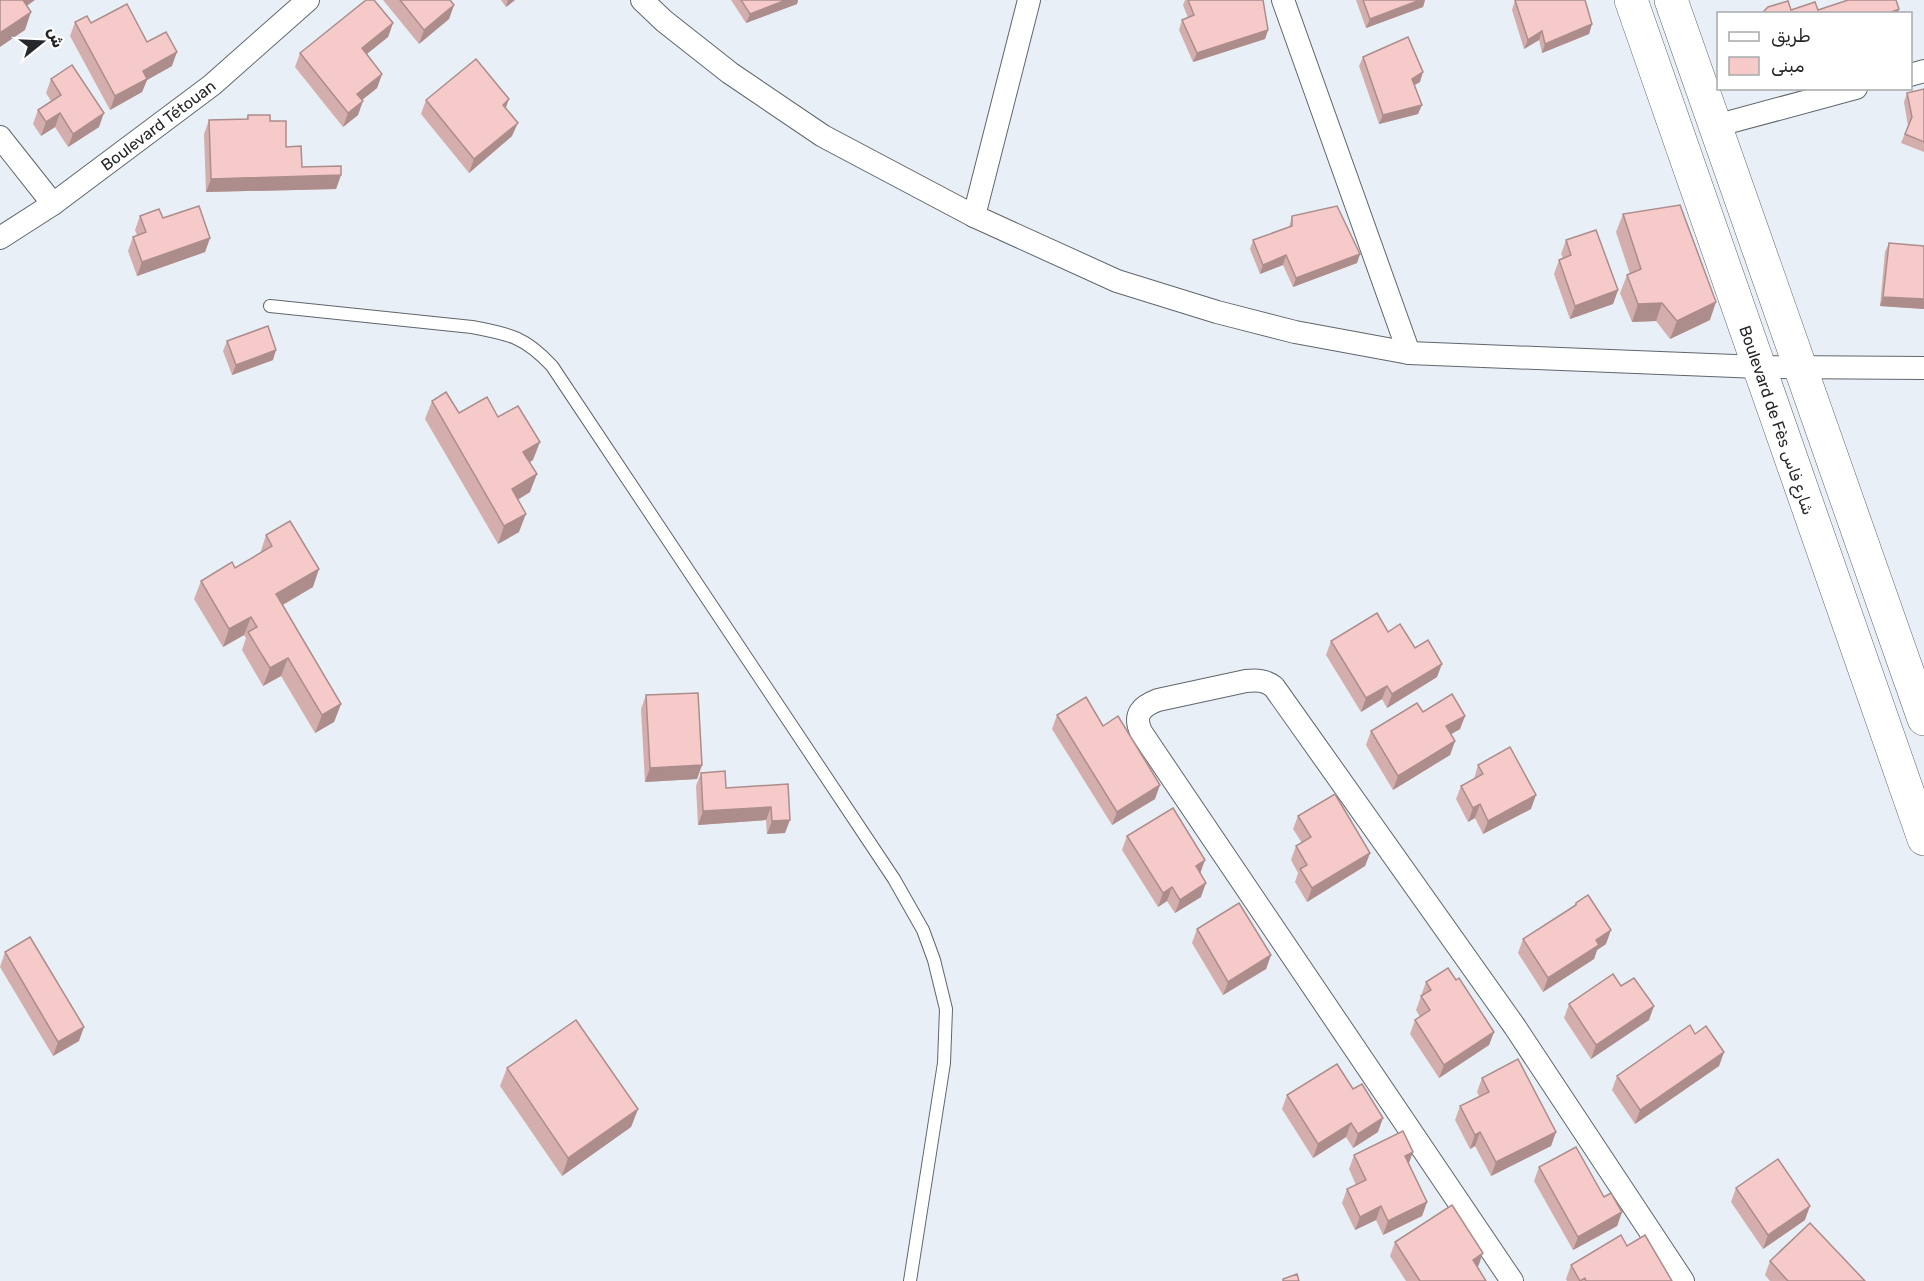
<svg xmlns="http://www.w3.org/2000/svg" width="1924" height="1281" font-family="Rubik,Vazirmatn,sans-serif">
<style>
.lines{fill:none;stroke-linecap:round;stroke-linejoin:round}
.service-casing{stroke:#60666c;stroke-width:14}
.minor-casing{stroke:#60666c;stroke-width:24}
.secondary-casing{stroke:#60666c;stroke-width:34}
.service{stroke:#fff;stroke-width:12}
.minor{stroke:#fff;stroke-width:22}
.secondary{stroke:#fff;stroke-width:33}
.wall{fill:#d3aeac}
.shaded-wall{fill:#ac8d8c}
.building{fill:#f5cac8;stroke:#ac8d8c;stroke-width:1.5}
.labels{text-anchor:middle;stroke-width:6;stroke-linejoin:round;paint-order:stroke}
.street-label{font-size:16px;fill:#25272a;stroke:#fff}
</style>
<rect width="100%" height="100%" fill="#e8eff6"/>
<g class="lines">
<defs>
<path id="service" d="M 270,306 L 472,327 C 510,334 525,337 552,366 L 894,879 L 923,930 L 934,960 L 946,1009 L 944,1063 L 910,1281"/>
<g id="minor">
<polyline points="642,0 664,21 730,73 823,136 974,216 1117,281 1217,312 1295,332 1409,353 1759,367 1924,368"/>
<polyline points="1283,0 1409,353"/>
<polyline points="1910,75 1924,71"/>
<polyline points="1715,126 1856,88"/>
<polyline points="0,137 53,204"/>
<polyline points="974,216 1029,0"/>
<polyline points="0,238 53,204 212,85 308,0"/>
<path d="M 1512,1281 L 1141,732 C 1133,714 1142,706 1158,700 L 1246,681 C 1257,680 1265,680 1274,687 L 1515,1027 L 1683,1281"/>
</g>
<g id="secondary">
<polyline points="1631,0 1924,839"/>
<polyline points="1671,0 1924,719"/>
</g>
</defs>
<use href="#service" class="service-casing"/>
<use href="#minor" class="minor-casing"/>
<use href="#secondary" class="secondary-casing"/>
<use href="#service" class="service"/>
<use href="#minor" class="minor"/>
<use href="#secondary" class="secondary"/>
</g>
<g class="wall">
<polygon points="383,0 450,0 454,5 449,19 419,44"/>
<polygon points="501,0 515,0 506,7"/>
<polygon points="731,0 798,0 797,4 746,23"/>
<polygon points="1185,0 1263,0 1268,30 1265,39 1193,62 1179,30 1182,20 1188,18 1183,5"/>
<polygon points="1356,0 1425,0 1423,7 1366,28"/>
<polygon points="1515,0 1592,24 1589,34 1542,53 1539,40 1524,49 1512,10"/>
<polygon points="75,22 91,23 147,42 172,66 147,80 142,92 110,110 70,36"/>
<polygon points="393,23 388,37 366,54 382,74 377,88 362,100 358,115 343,127 295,67 300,53"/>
<polygon points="1363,57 1420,82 1415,85 1418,114 1379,124 1359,66"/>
<polygon points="51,79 99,127 68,147 55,127 41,136 33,124 38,110 51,101 46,93"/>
<polygon points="1924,89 1924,152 1901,143 1908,126 1904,102 1907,93"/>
<polygon points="426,100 506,108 512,136 469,173 421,114"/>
<polygon points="248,115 270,121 286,147 302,167 341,175 336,189 206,192 204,134 209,120 246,119"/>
<polygon points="1623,214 1710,320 1670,339 1656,321 1632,322 1620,293 1627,275 1630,274 1616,232"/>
<polygon points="140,216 163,218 210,238 205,252 137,276 128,251 133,237 137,235 135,230"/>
<polygon points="1292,216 1360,254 1357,263 1293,287 1283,265 1260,274 1250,249 1253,240 1289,227"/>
<polygon points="1566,240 1618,290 1613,304 1570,319 1554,274 1559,260 1563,258 1561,254"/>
<polygon points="1889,243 1924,246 1924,309 1880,306 1885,252"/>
<polygon points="227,341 273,360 232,375 223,351"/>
<polygon points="432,401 459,413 498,417 533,460 530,462 530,492 518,500 519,532 498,544 425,419"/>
<polygon points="266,535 313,587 283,605 341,704 334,722 315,733 281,676 263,686 242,650 246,638 244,635 223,647 194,599 201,581 235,568 260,554"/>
<polygon points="1388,632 1415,648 1437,677 1387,708 1382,699 1361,712 1326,655 1331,641"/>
<polygon points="646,695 702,765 697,779 645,782 641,709"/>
<polygon points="1423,712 1465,716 1460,729 1451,734 1455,741 1450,755 1393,790 1366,745 1371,731"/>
<polygon points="1057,715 1103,726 1155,799 1112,825 1052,729"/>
<polygon points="1478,765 1531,809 1483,834 1475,818 1468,822 1456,799 1461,786 1474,779"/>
<polygon points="701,773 726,788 788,784 785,833 767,834 766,820 698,825 696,786"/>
<polygon points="1298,816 1370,853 1365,866 1307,902 1295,882 1298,873 1291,860 1296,846 1302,843 1293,829"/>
<polygon points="1127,836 1200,873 1201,897 1175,913 1167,901 1158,907 1122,850"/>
<polygon points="1576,903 1606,944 1597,950 1594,959 1543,992 1518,953 1523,939 1574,906"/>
<polygon points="1197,929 1271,955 1266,969 1223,995 1192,943"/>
<polygon points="5,952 79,1041 53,1056 0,967"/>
<polygon points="1456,980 1494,1032 1489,1045 1439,1078 1410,1034 1415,1020 1420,1017 1416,1010 1426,982"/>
<polygon points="1621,986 1649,1020 1591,1059 1564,1018 1569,1004"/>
<polygon points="1724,1052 1719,1066 1635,1124 1612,1090 1617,1076"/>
<polygon points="507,1068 638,1109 631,1127 562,1176 500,1086"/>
<polygon points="1482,1078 1556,1132 1551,1146 1491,1176 1475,1146 1470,1149 1455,1120 1460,1106 1479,1096 1477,1092"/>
<polygon points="1287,1095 1378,1132 1353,1148 1346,1137 1313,1158 1282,1109"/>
<polygon points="1354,1155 1408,1165 1427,1202 1422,1216 1383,1235 1376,1220 1355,1230 1342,1203 1347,1189 1356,1185 1349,1169"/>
<polygon points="1539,1167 1604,1197 1622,1212 1617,1226 1573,1250 1534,1181"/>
<polygon points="1736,1188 1805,1220 1763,1249 1731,1202"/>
<polygon points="1395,1242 1478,1267 1486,1281 1406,1281 1390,1256"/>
<polygon points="1627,1246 1672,1281 1567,1281 1566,1279 1571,1265"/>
<polygon points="1770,1261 1865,1281 1770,1281 1765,1275"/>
</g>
<g class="shaded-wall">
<polygon points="20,0 35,0 14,15"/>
<polygon points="508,0 515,0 506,7"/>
<polygon points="786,0 798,0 797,4 746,23 750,14"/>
<polygon points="1420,0 1425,0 1423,7 1366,28 1370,19"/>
<polygon points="454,5 449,19 419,44 424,30"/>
<polygon points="1899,9 1898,14 1887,14"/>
<polygon points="31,12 25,30 0,47 0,33"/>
<polygon points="393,23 388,37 357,62 362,48"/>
<polygon points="1592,24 1589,34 1542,53 1545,44"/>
<polygon points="1268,30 1265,39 1193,62 1197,53"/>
<polygon points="1542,31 1539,40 1524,49 1528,40"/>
<polygon points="177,52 172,66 147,80 142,92 110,110 115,96 143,71"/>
<polygon points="1423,72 1420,82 1409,88 1412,79"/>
<polygon points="382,74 377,88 352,108 357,94"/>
<polygon points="509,99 504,113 503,105"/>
<polygon points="363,101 358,115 343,127 348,113"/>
<polygon points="1422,105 1418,114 1379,124 1383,115"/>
<polygon points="60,113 55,127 41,136 46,122"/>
<polygon points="104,113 99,127 68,147 73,134"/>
<polygon points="518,123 512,136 469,173 474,159"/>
<polygon points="341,175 336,189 206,192 211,179"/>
<polygon points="210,238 205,252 137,276 142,262"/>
<polygon points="1360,254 1357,263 1293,287 1296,278"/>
<polygon points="1286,255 1283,265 1260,274 1263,265"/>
<polygon points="1618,290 1613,304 1570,319 1575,306"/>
<polygon points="1883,297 1924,299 1924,309 1880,306"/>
<polygon points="1716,302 1710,320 1670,339 1677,321"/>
<polygon points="1662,303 1656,321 1632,322 1638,304"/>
<polygon points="276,350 273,360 232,375 236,365"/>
<polygon points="540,442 533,460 517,470 523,452"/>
<polygon points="537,474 530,492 505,507 512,489"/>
<polygon points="526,514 519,532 498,544 504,526"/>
<polygon points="319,569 313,587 270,612 276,594"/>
<polygon points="251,617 244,635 223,647 229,629"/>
<polygon points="288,658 281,676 263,686 270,668"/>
<polygon points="1442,664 1437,677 1387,708 1392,694"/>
<polygon points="1387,686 1382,699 1361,712 1366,698"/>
<polygon points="341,704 334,722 315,733 322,715"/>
<polygon points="1465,716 1460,729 1441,740 1446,726"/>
<polygon points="1455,741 1450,755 1393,790 1398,776"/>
<polygon points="702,765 697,779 645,782 650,768"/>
<polygon points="1160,785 1155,799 1112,825 1117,812"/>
<polygon points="1536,795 1531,809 1483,834 1488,821"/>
<polygon points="1480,804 1475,818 1468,822 1473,808"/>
<polygon points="771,807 766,820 698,825 703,811"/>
<polygon points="790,820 785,833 767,834 772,821"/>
<polygon points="1370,853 1365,866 1307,902 1312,888"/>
<polygon points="1205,860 1200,874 1196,866"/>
<polygon points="1206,883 1201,897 1175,913 1180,900"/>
<polygon points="1172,887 1167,901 1158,907 1163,893"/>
<polygon points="1611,930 1606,944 1597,950 1594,959 1543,992 1548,978 1596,940"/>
<polygon points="1271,955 1266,969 1223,995 1228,982"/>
<polygon points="1654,1006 1649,1020 1591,1059 1596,1045"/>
<polygon points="84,1027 79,1041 53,1056 58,1042"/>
<polygon points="1494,1032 1489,1045 1439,1078 1444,1065"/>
<polygon points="1724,1052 1719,1066 1635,1124 1640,1110"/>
<polygon points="638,1109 631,1127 562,1176 568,1158"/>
<polygon points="1383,1118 1378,1132 1353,1148 1358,1134"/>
<polygon points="1351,1123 1346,1137 1313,1158 1318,1144"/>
<polygon points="1480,1132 1475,1146 1470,1149 1475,1135"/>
<polygon points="1556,1132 1551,1146 1491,1176 1496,1162"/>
<polygon points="1413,1152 1408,1166 1405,1156"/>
<polygon points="1427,1202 1422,1216 1383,1235 1388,1221"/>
<polygon points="1381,1206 1376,1220 1355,1230 1360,1217"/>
<polygon points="1810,1206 1805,1220 1763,1249 1768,1235"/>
<polygon points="1622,1212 1617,1226 1573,1250 1578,1237"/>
<polygon points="1483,1253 1478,1267 1473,1260"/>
</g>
<g class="building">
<polygon points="0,0 23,0 31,12 0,33"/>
<polygon points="366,0 374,0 393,23 362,48 382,74 357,94 363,101 348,113 300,53"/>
<polygon points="400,0 450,0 454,5 424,30"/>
<polygon points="741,0 786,0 750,14"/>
<polygon points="1188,0 1263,0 1268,30 1197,53 1182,20 1194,15"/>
<polygon points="1363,0 1420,0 1370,19"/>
<polygon points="1515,0 1585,0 1592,24 1545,44 1542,31 1528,40"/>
<polygon points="1848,0 1896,0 1899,9 1887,14 1764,14 1764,11 1768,7 1788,1 1791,10 1815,2 1818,10"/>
<polygon points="127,4 147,42 166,32 177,52 143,71 147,79 115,96 75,22 87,16 91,23"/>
<polygon points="1408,37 1423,72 1412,79 1422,105 1383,115 1363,57"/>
<polygon points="476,59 509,99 503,105 518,123 474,159 426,100"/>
<polygon points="72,65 104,113 73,134 60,113 46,122 38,110 61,95 51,79"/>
<polygon points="1924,89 1924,142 1905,134 1912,117 1907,93"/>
<polygon points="248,115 270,115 270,121 286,121 286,147 301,146 302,167 341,166 341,175 211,179 209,120 248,119"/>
<polygon points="1680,205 1716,302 1677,321 1662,303 1638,304 1627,275 1641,269 1623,214"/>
<polygon points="199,206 210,238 142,262 133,237 146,232 140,216 159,209 163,218"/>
<polygon points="1337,206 1360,254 1296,278 1286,255 1263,265 1253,240 1292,226 1292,216"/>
<polygon points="1596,230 1618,290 1575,306 1559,260 1571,255 1566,240"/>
<polygon points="1889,243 1924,246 1924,299 1883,297"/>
<polygon points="268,326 276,350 236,365 227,341"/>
<polygon points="446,392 459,413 487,397 498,417 518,406 540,442 523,452 537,474 512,489 526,514 504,526 432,401"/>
<polygon points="290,521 319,569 276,594 341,704 322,715 288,658 270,668 248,632 257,627 251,617 229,629 201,581 232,562 235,568 272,546 266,535"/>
<polygon points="1377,613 1388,632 1400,624 1415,648 1428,640 1442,664 1392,694 1387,686 1366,698 1331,641"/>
<polygon points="698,693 702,765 650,768 646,695"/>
<polygon points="1452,694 1465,716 1446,726 1455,741 1398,776 1371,731 1417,703 1423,712"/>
<polygon points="1086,697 1103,726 1118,716 1160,785 1117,812 1057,715"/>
<polygon points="1510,747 1536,795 1488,821 1480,804 1473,808 1461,786 1483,774 1478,765"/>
<polygon points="725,771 726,788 788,784 790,820 772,821 771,807 703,811 701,773"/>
<polygon points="1335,794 1370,853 1312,888 1300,869 1307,865 1296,846 1311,837 1298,816"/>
<polygon points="1173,808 1205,860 1196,866 1206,883 1180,900 1172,887 1163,893 1127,836"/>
<polygon points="1588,895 1611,930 1596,940 1599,945 1548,978 1523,939 1576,905 1576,903"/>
<polygon points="1239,903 1271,955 1228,982 1197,929"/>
<polygon points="30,937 84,1027 58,1042 5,952"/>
<polygon points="1448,968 1456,980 1459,978 1494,1032 1444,1065 1415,1020 1430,1010 1421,996 1431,990 1426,982"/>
<polygon points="1613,974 1621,986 1634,978 1654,1006 1596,1045 1569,1004"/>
<polygon points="576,1020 638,1109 568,1158 507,1068"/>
<polygon points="1690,1025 1695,1034 1706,1026 1724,1052 1640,1110 1617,1076"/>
<polygon points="1518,1059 1556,1132 1496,1162 1480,1132 1475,1135 1460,1106 1489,1092 1482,1078"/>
<polygon points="1337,1064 1353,1089 1362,1084 1383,1118 1358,1134 1351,1123 1318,1144 1287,1095"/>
<polygon points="1403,1131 1413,1152 1405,1156 1427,1202 1388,1221 1381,1206 1360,1217 1347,1189 1366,1180 1354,1155"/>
<polygon points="1576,1147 1604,1197 1611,1193 1622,1212 1578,1237 1539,1167"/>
<polygon points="1778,1159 1810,1206 1768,1235 1736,1188"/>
<polygon points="1452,1205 1483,1253 1473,1260 1486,1281 1420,1281 1395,1242"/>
<polygon points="1810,1223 1865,1281 1788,1281 1770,1261"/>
<polygon points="1621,1235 1627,1246 1645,1235 1672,1281 1586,1281 1585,1278 1580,1281 1571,1265"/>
<polygon points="1297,1274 1299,1281 1283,1281 1283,1279"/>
</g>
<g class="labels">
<g class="street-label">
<text transform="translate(158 125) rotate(-37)" y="6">Boulevard Tétouan</text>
<text transform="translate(1777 420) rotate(71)" y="6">Boulevard de Fès شارع فاس</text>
</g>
</g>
<rect x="1717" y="12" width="195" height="78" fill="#ffffff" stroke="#a8a9aa" stroke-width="1.5"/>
<rect x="1729" y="32" width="30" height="9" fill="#ffffff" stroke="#a8a9aa" stroke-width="1.5"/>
<text x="1771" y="42" font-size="18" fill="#25272a">طريق</text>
<rect x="1729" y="57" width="30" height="18" fill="#f5cac8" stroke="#a8a9aa" stroke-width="1.5"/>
<text x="1771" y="72" font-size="18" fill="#25272a">مبنى</text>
<g transform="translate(42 42) rotate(72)" stroke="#ffffff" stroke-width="4.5" paint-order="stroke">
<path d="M0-4.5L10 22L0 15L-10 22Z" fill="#25272a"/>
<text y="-9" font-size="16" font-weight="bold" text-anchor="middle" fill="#25272a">ش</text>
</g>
</svg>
